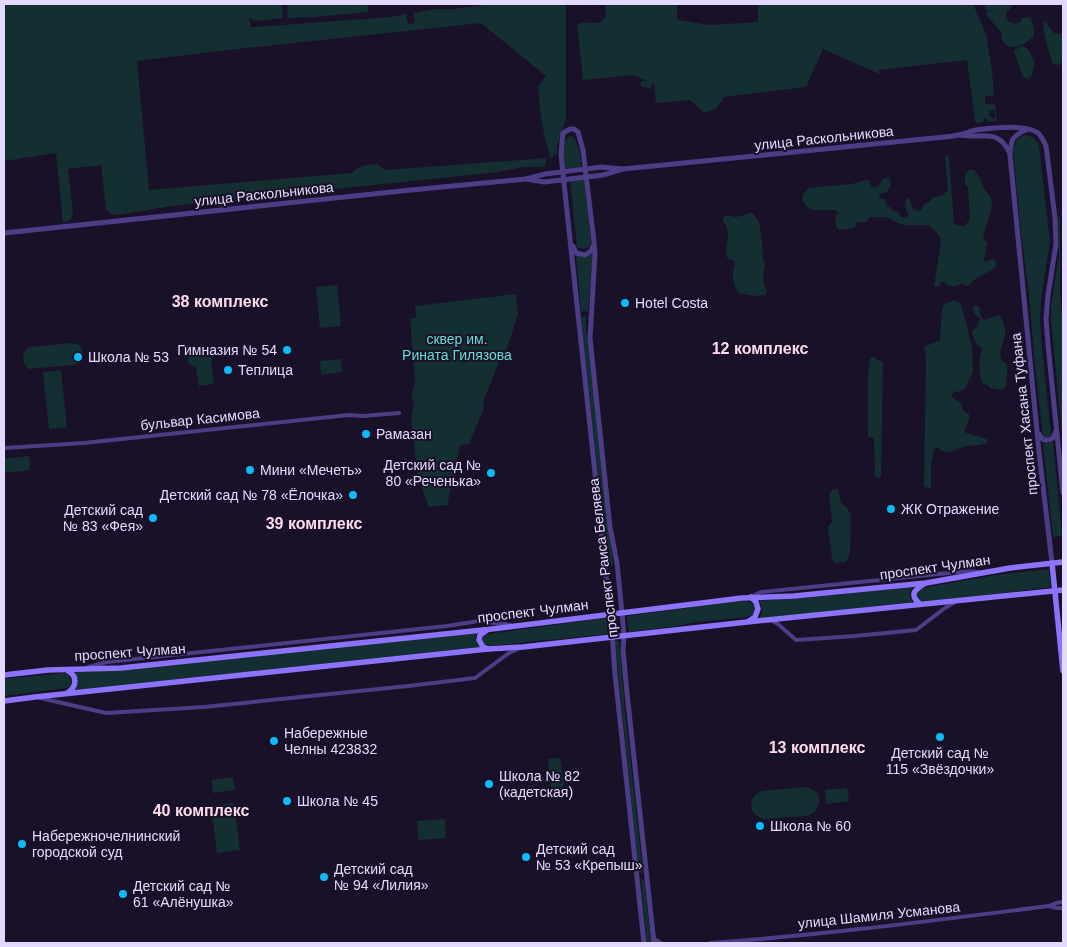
<svg xmlns="http://www.w3.org/2000/svg" width="1067" height="947" font-family="Helvetica,sans-serif">
<style>
.green{fill:#142f32}
.lines{fill:none;stroke-linecap:round;stroke-linejoin:round}
.minor{stroke:#4c3d86;stroke-width:4}
.tertiary{stroke:#4c3d86;stroke-width:5}
.secondary{stroke:#8c73fb;stroke-width:5.5}
.poi-dot{fill:#0bbbf8;stroke:#191128;stroke-width:2}
.labels{text-anchor:middle;stroke-width:4;stroke-linejoin:round;paint-order:stroke}
.street-label{font-size:14px;fill:#e3d9fe;stroke:#191128}
.poi-label{font-size:14px;fill:#e3d9fe;stroke:#191128;text-anchor:start}
.park-label{font-size:14px;fill:#66ddd2;stroke:#191128}
.quarter-label{font-size:16px;font-weight:bold;fill:#fedbec;stroke:#191128}
</style>
<rect width="100%" height="100%" fill="#191128"/>
<g class="green">
<path d="M 4,4 L 282,4 L 283,18 L 257,21 L 249,18 L 251,27 L 255,27 L 391,17 L 406,14 L 408,24 L 415,23 L 413,13 L 435,9 L 454,9 L 493,4 L 564,4 L 566,7 L 566,119 L 559,139 L 557,146 L 557,154 L 554,155 L 551,159 L 545,139 L 540,110 L 538,87 L 546,76 L 481,23 L 228,50 L 137,61 L 149,190 L 352,173 C 358,164 369,165 378,164 L 383,169 L 387,170 L 547,158 L 544,167 L 523,167 L 498,172 L 172,206 L 117,215 L 111,214 L 106,209 L 101,165 L 68,169 L 73,213 C 72,219 69,221 63,222 L 56,153 L 4,161 Z"/>
<polygon points="287,4 368,4 368,12 313,17 288,18"/>
<path d="M 605,4 L 677,4 L 677,18 L 678,20 L 709,25 L 758,22 L 758,4 L 973,4 L 986,34 L 992,72 L 994,95 L 985,97 L 985,104 L 995,104 L 996,114 L 995,114 L 994,110 L 989,111 L 990,117 L 992,117 L 992,119 L 995,119 L 995,115 L 996,115 L 997,121 L 987,122 L 987,118 L 983,119 L 983,122 L 977,123 L 975,120 L 967,60 L 879,70 L 880,74 L 823,49 L 806,87 L 724,97 C 718,107 716,111 703,112 L 690,100 L 656,103 L 654,84 L 652,83 L 650,89 L 640,86 L 642,80 L 650,82 L 633,75 L 583,80 L 577,24 C 594,19 609,32 605,4 Z"/>
<path d="M 985,4 L 1014,4 L 1006,13 L 1006,18 L 1009,22 L 1015,24 L 1020,22 L 1022,18 L 1030,17 C 1032,21 1035,29 1034,34 C 1033,40 1020,47 1013,47 C 1010,47 1008,46 1005,45 L 1001,37 L 1002,33 L 987,16 L 987,12 L 989,11 L 985,9 Z"/>
<path d="M 1045,21 L 1054,33 L 1063,34 L 1063,60 L 1059,65 L 1053,64 C 1048,50 1044,37 1043,22 Z"/>
<polygon points="1023,46 1028,49 1035,63 1032,75 1028,79 1023,77 1014,52 1015,50"/>
<path d="M 1024,135 C 1032,136 1037,139 1039,146 L 1050,242 L 1041,300 L 1040,319 L 1042,348 L 1051,436 L 1049,438 L 1045,438 L 1043,436 L 1034,356 L 1029,294 L 1021,233 L 1013,149 L 1017,139 Z"/>
<path d="M 570,136 L 573,137 C 580,146 580,156 581,167 L 565,169 C 564,159 559,141 570,136 Z"/>
<path d="M 946,155 L 948,155 L 949,157 L 954,223 L 955,225 L 964,226 L 970,220 L 968,187 L 965,184 L 965,174 L 968,170 L 974,170 L 981,180 L 984,189 L 991,198 L 992,206 L 983,238 L 987,243 L 984,260 L 985,262 L 993,259 L 996,262 L 995,268 L 975,279 L 970,284 L 967,286 L 961,284 L 956,286 L 949,286 L 944,282 L 941,282 L 938,287 L 934,286 L 941,241 L 939,235 L 929,225 L 904,225 L 893,221 L 888,217 L 870,217 L 866,222 L 857,222 L 854,228 L 839,230 L 836,227 L 835,217 L 838,213 L 836,210 L 814,210 L 806,206 L 802,198 L 804,193 L 809,188 L 852,184 L 865,180 L 869,180 L 871,186 L 875,187 L 879,185 L 883,179 L 888,177 L 890,179 L 891,185 L 887,192 L 880,194 L 879,196 L 880,198 L 885,200 L 887,206 L 892,208 L 893,211 L 899,212 L 900,216 L 906,218 L 909,214 C 905,210 905,205 906,199 L 909,199 L 913,209 L 919,211 L 922,209 L 924,204 L 930,202 L 932,198 L 942,195 L 948,191 L 945,157 Z"/>
<polygon points="584,179 591,243 589,247 584,249 577,247 570,180"/>
<path d="M 749,213 L 753,213 L 759,222 L 763,249 L 762,256 L 765,265 L 763,275 L 764,285 L 767,291 L 765,295 L 754,296 L 738,293 C 733,281 731,277 735,264 L 733,260 L 728,259 C 721,246 735,233 723,222 L 723,217 L 727,215 C 736,218 741,217 749,213 Z"/>
<polygon points="1060,214 1060,291 1063,328 1063,444 1051,321 1051,306 1059,255 1058,218"/>
<polygon points="593,253 588,312 585,311 581,312 576,254 586,256"/>
<polygon points="337,285 341,326 320,328 316,287"/>
<polygon points="516,294 518,314 505,355 501,357 483,402 484,408 469,444 460,445 448,501 448,505 429,507 418,477 411,420 414,403 412,399 412,394 415,381 410,319 416,318 415,306"/>
<path d="M 954,300 L 960,303 L 963,311 L 972,348 L 973,372 L 965,388 L 961,391 L 954,392 L 951,395 L 954,399 L 962,404 L 963,411 L 969,414 L 969,420 L 964,430 L 966,433 L 987,439 L 987,443 C 980,446 974,445 967,446 C 954,448 950,458 937,447 L 935,448 L 931,463 L 931,488 L 924,487 L 926,358 L 924,347 L 940,340 L 942,308 L 945,304 Z"/>
<path d="M 975,305 L 979,307 L 981,317 L 984,320 C 991,319 994,316 999,315 C 1014,338 997,341 1001,359 L 1007,364 C 1008,369 1007,371 1007,376 C 1006,383 1008,385 1002,390 L 990,388 L 988,385 L 983,384 C 978,371 979,361 982,349 C 976,344 974,339 972,332 L 978,325 L 980,319 L 974,313 L 973,308 Z"/>
<polygon points="584,316 586,317 586,330 589,347 613,564 612,566 608,564 581,318"/>
<path d="M 71,343 L 78,344 L 82,348 L 84,357 L 79,363 L 72,365 L 29,369 C 21,363 21,352 30,347 Z"/>
<polygon points="188,357 211,357 214,384 199,386 196,367 189,364"/>
<polygon points="873,357 875,357 877,360 883,362 881,477 878,478 875,476 874,439 868,436 868,377 870,359"/>
<polygon points="341,359 342,372 321,375 320,361"/>
<polygon points="61,370 67,427 49,429 43,372"/>
<polygon points="1053,441 1062,536 1053,537 1043,443 1046,444"/>
<polygon points="29,456 30,470 4,473 4,459"/>
<polygon points="836,489 838,490 841,503 847,508 851,515 850,553 846,562 835,563 832,558 828,528 832,521 829,494 832,490"/>
<polygon points="1049,569 1051,587 924,602 921,601 916,596 917,592 922,588 996,575"/>
<path d="M 912,587 C 909,593 909,597 913,602 L 759,619 C 763,612 763,607 759,601 L 817,597 Z"/>
<path d="M 745,601 C 757,602 759,612 748,617 L 697,622 L 677,626 L 629,632 L 627,616 L 724,603 Z"/>
<path d="M 606,618 L 608,634 L 489,646 C 481,644 480,637 487,634 Z"/>
<path d="M 477,632 C 474,638 476,643 480,647 L 75,690 L 78,682 L 75,672 L 126,669 Z"/>
<polygon points="615,641 619,641 625,712 643,873 639,873"/>
<polygon points="65,673 68,674 72,681 70,686 66,688 4,696 4,679"/>
<polygon points="560,758 564,786 551,788 548,759"/>
<polygon points="233,777 235,790 213,793 212,780"/>
<path d="M 805,787 C 824,790 824,809 807,816 L 764,819 C 748,815 746,798 762,791 Z"/>
<polygon points="847,788 849,801 826,804 825,790"/>
<polygon points="234,803 240,850 217,853 211,806"/>
<polygon points="445,819 446,838 418,840 417,821"/>
<polygon points="643,879 644,880 651,943 647,943 641,881"/>
</g>
<g class="lines">
<g class="minor">
<polyline points="4,448 84,443 349,415 363,416 399,413"/>
<polyline points="753,596 761,592 968,571 979,572"/>
<polyline points="771,620 778,624 796,640 855,636 916,630 945,608 955,602"/>
<polyline points="88,667 107,662 447,626 479,621 511,625"/>
<polyline points="40,698 106,713 204,707 408,686 475,678 509,653 520,648"/>
<polyline points="1049,906 1057,908 1063,908"/>
<polyline points="654,939 661,943"/>
<path d="M 710,943 C 824,935 937,920 1049,906 L 1056,903 L 1063,902"/>
</g>
<g class="tertiary">
<path d="M 1026,130 C 1012,136 1011,139 1010,155 L 1039,452 L 1052,563"/>
<path d="M 960,135 C 982,139 998,128 1009,152"/>
<path d="M 526,179 L 544,182 L 603,175 L 623,169 L 934,138 C 942,137 950,137 958,135 C 964,134 970,131 976,130 C 991,128 1026,124 1038,133 C 1042,137 1044,142 1046,146 L 1055,218 L 1056,244 L 1048,295 L 1046,319 L 1048,345 L 1063,493"/>
<polyline points="4,233 411,190 526,179 545,174 602,167 622,169"/>
<polyline points="573,246 576,253 585,255 591,251 593,246"/>
<path d="M 1039,434 C 1042,441 1047,442 1053,438 L 1056,431"/>
<polyline points="644,943 615,674 612,632 561,155 562,141 563,133 570,129 574,129 578,132 583,150 594,242 595,253 590,338 610,527 617,563 622,613 624,636 623,650 627,693 654,943"/>
</g>
<g class="secondary">
<polyline points="1052,563 1063,671"/>
<path d="M 920,604 C 909,595 914,590 924,584"/>
<polyline points="749,621 755,617 758,609 756,602 751,597"/>
<polyline points="487,630 480,635 479,640 483,647 488,649"/>
<path d="M 67,670 C 78,676 77,687 67,693"/>
<polyline points="4,675 48,670 121,668 492,629 742,598 794,596 926,583 1010,568 1063,562"/>
<polyline points="4,701 35,697 488,649 523,647 747,622 1063,590"/>
</g>
</g>
<g class="poi-dot">
<circle cx="625" cy="303" r="5"/>
<circle cx="287" cy="350" r="5"/>
<circle cx="78" cy="357" r="5"/>
<circle cx="228" cy="370" r="5"/>
<circle cx="366" cy="434" r="5"/>
<circle cx="250" cy="470" r="5"/>
<circle cx="491" cy="473" r="5"/>
<circle cx="353" cy="495" r="5"/>
<circle cx="891" cy="509" r="5"/>
<circle cx="153" cy="518" r="5"/>
<circle cx="940" cy="737" r="5"/>
<circle cx="274" cy="741" r="5"/>
<circle cx="489" cy="784" r="5"/>
<circle cx="287" cy="801" r="5"/>
<circle cx="760" cy="826" r="5"/>
<circle cx="22" cy="844" r="5"/>
<circle cx="526" cy="857" r="5"/>
<circle cx="324" cy="877" r="5"/>
<circle cx="123" cy="894" r="5"/>
</g>
<g class="labels">
<g class="street-label">
<text transform="translate(824 138) rotate(-6)" y="5">улица Раскольникова</text>
<text transform="translate(264 194) rotate(-6)" y="5">улица Раскольникова</text>
<text transform="translate(1024 414) rotate(-96)" y="5">проспект Хасана Туфана</text>
<text transform="translate(200 419) rotate(-6)" y="5">бульвар Касимова</text>
<text transform="translate(603 558) rotate(-97)" y="5">проспект Раиса Беляева</text>
<text transform="translate(935 567) rotate(-8)" y="5">проспект Чулман</text>
<text transform="translate(533 611) rotate(-7)" y="5">проспект Чулман</text>
<text transform="translate(130 652) rotate(-4)" y="5">проспект Чулман</text>
<text transform="translate(879 915) rotate(-6)" y="5">улица Шамиля Усманова</text>
</g>
<g class="poi-label">
<text x="635" y="308">Hotel Costa</text>
<text x="277" y="355" text-anchor="end">Гимназия № 54</text>
<text x="88" y="362">Школа № 53</text>
<text x="238" y="375">Теплица</text>
<text x="376" y="439">Рамазан</text>
<text x="481" y="470" text-anchor="end">Детский сад №<tspan x="481" dy="16">80 «Реченька»</tspan></text>
<text x="260" y="475">Мини «Мечеть»</text>
<text x="343" y="500" text-anchor="end">Детский сад № 78 «Ёлочка»</text>
<text x="901" y="514">ЖК Отражение</text>
<text x="143" y="515" text-anchor="end">Детский сад<tspan x="143" dy="16">№ 83 «Фея»</tspan></text>
<text x="284" y="738">Набережные<tspan x="284" dy="16">Челны 423832</tspan></text>
<text x="940" y="758" text-anchor="middle">Детский сад №<tspan x="940" dy="16">115 «Звёздочки»</tspan></text>
<text x="499" y="781">Школа № 82<tspan x="499" dy="16">(кадетская)</tspan></text>
<text x="297" y="806">Школа № 45</text>
<text x="770" y="831">Школа № 60</text>
<text x="32" y="841">Набережночелнинский<tspan x="32" dy="16">городской суд</tspan></text>
<text x="536" y="854">Детский сад<tspan x="536" dy="16">№ 53 «Крепыш»</tspan></text>
<text x="334" y="874">Детский сад<tspan x="334" dy="16">№ 94 «Лилия»</tspan></text>
<text x="133" y="891">Детский сад №<tspan x="133" dy="16">61 «Алёнушка»</tspan></text>
</g>
<g class="park-label">
<text x="457" y="344">сквер им.<tspan x="457" dy="16">Рината Гилязова</tspan></text>
</g>
<g class="quarter-label">
<text x="220" y="307">38 комплекс</text>
<text x="760" y="354">12 комплекс</text>
<text x="314" y="529">39 комплекс</text>
<text x="817" y="753">13 комплекс</text>
<text x="201" y="816">40 комплекс</text>
</g>
</g>
<rect width="1067" height="947" fill="none" stroke="#e3d9fe" stroke-width="10"/>
</svg>
